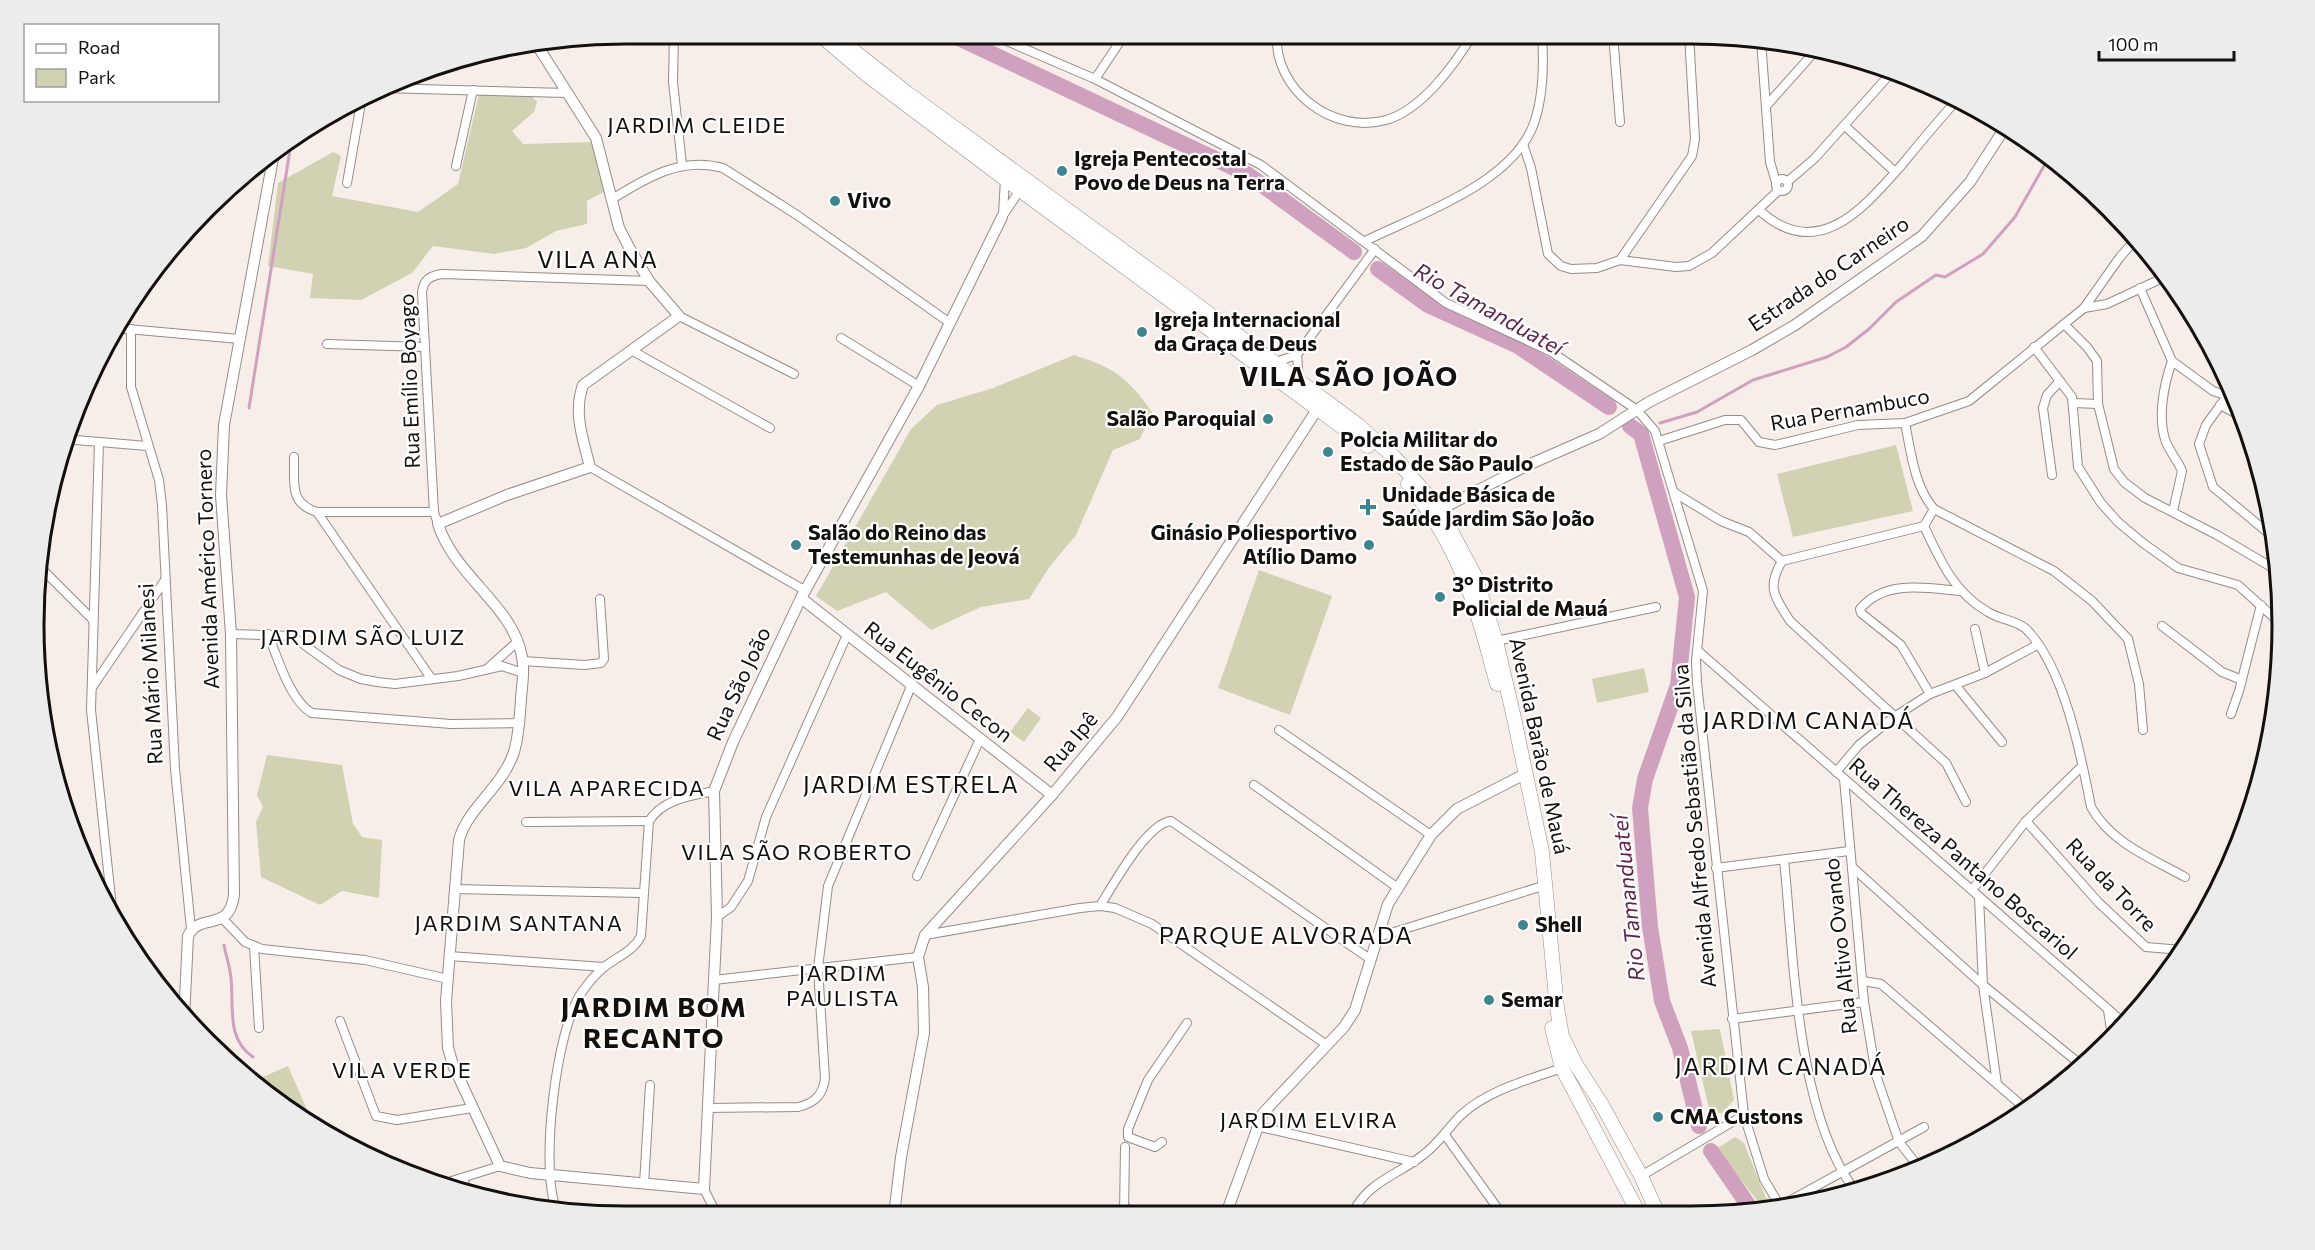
<svg xmlns="http://www.w3.org/2000/svg" width="2315" height="1250" font-family="Commissioner,sans-serif">
<style>
.green{fill:#d1d2b2}
.lines{fill:none;stroke-linecap:round;stroke-linejoin:round}
.stream{stroke:#d0a1be;stroke-width:3}
.river{stroke:#d0a1be;stroke-width:16}
.minor-casing{stroke:#958c88;stroke-width:10}
.tertiary-casing{stroke:#958c88;stroke-width:12}
.primary-casing{stroke:#958c88;stroke-width:15}
.minor{stroke:#fff;stroke-width:8}
.tertiary{stroke:#fff;stroke-width:10}
.primary{stroke:#fff;stroke-width:14}
.poi-dot{fill:#3e858d;stroke:#fff;stroke-width:2}
.labels{text-anchor:middle;stroke-width:4.5;stroke-linejoin:round;paint-order:stroke}
.poi-label{font-size:21px;font-weight:bold;fill:#13100e;stroke:#fff;text-anchor:start}
.street-label{font-size:21px;fill:#13100e;stroke:#fff}
.neighbourhood-label{font-size:22px;letter-spacing:1.5px;fill:#13100e;stroke:#fff}
.water-label{font-size:22px;font-style:italic;fill:#5f264d;stroke:#fff}
.quarter-label{font-size:24px;letter-spacing:1.5px;fill:#13100e;stroke:#fff}
.district-label{font-size:27px;font-weight:bold;letter-spacing:1.5px;fill:#13100e;stroke:#fff}
.rim{fill:none;stroke:#13100e;stroke-width:3}
</style>
<rect width="100%" height="100%" fill="#f8eee9"/>
<g class="green">
<polygon points="529,93 537,102 534,112 512,131 523,144 592,142 604,192 587,201 587,224 556,231 526,248 494,254 433,246 412,273 361,300 310,298 313,274 268,266 278,183 333,152 341,156 332,196 418,212 458,184 479,94"/>
<path d="M 1074,355 C 1115,368 1127,377 1152,412 L 1140,439 L 1113,450 L 1076,535 L 1050,566 L 1029,599 L 981,607 L 931,630 L 886,592 L 837,611 L 816,596 L 911,429 L 937,405 L 993,388 Z"/>
<polygon points="1896,445 1913,511 1793,537 1777,474"/>
<polygon points="1259,570 1332,596 1290,715 1218,688"/>
<polygon points="1644,668 1649,692 1597,703 1592,679"/>
<polygon points="1028,708 1041,718 1024,742 1010,732"/>
<polygon points="267,755 342,765 353,824 362,837 382,840 379,898 342,891 320,905 261,877 256,822 263,807 257,795"/>
<polygon points="1720,1029 1734,1100 1722,1113 1710,1113 1691,1031"/>
<polygon points="288,1066 315,1128 264,1094 251,1082"/>
<polygon points="1735,1137 1744,1143 1768,1203 1760,1204 1716,1149"/>
</g>
<g class="lines">
<g class="stream">
<polyline points="249,408 292,137"/>
<polyline points="1660,423 1697,412 1753,380 1827,357 1846,347 1869,329 1896,302 1936,275 1945,277 1983,254 2015,217 2044,166 2054,161"/>
<path d="M 224,945 C 226,956 230,967 231,978 C 234,1006 226,1039 253,1057"/>
</g>
<g class="river">
<polyline points="948,33 1247,174 1354,252"/>
<polyline points="1378,269 1428,305 1518,346 1609,407"/>
<polyline points="1630,426 1641,434 1687,597 1678,685 1645,779 1640,808 1650,927 1662,1001 1680,1048 1699,1126"/>
<polyline points="1711,1151 1753,1212"/>
</g>
<defs>
<g id="minor">
<polyline points="674,33 673,82 682,165"/>
<polyline points="988,33 1095,79 1261,165 1446,303 1550,351 1637,410 1655,431 1703,591 1696,661 1697,683 1744,1115 1764,1179 1781,1208"/>
<path d="M 1277,34 C 1273,89 1332,135 1386,120 C 1422,110 1455,64 1473,34"/>
<polyline points="1613,34 1620,122"/>
<polyline points="1761,40 1770,162 1776,182"/>
<polyline points="1095,79 1125,34"/>
<polyline points="382,88 567,93"/>
<polyline points="1767,105 1817,49"/>
<polyline points="1845,126 1895,172"/>
<polyline points="1523,144 1531,168 1548,254 1561,266 1571,269 1597,268 1620,260 1676,267 1689,266 1712,253 1778,191"/>
<polyline points="456,166 473,90"/>
<circle cx="1782" cy="185" r="6"/>
<polyline points="1787,182 1814,159 1891,73"/>
<polyline points="347,183 362,97"/>
<path d="M 612,199 C 646,178 681,156 723,168 L 797,215 L 950,323"/>
<path d="M 1760,211 C 1817,262 1862,210 1900,167 C 1919,144 1937,122 1957,100"/>
<polyline points="1003,214 1005,179"/>
<polyline points="1002,217 1022,187"/>
<path d="M 1365,241 C 1418,215 1510,184 1533,126 C 1544,97 1544,64 1542,34"/>
<polyline points="1620,260 1692,156 1695,139 1689,34"/>
<polyline points="2140,288 2172,361 2213,391 2234,398"/>
<polyline points="2084,308 2107,304 2167,276"/>
<polyline points="679,316 794,374"/>
<polyline points="2064,324 2087,347 2097,361 2098,404 2114,469 2124,482 2145,498 2217,535 2278,571"/>
<polyline points="116,328 239,339"/>
<polyline points="131,329 131,387 159,480 162,505 175,769 191,929"/>
<polyline points="841,338 919,386"/>
<polyline points="327,344 424,347"/>
<polyline points="2034,347 2072,397 2078,467 2101,503 2118,522 2143,543 2178,568 2238,585 2280,623"/>
<polyline points="631,350 770,428"/>
<polyline points="1297,355 1299,380"/>
<path d="M 2172,361 C 2164,384 2157,418 2166,442 C 2170,452 2178,461 2182,471 L 2173,511"/>
<polyline points="1272,363 1297,355 1375,249"/>
<polyline points="2227,396 2206,425 2199,444 2213,487 2273,537"/>
<polyline points="2074,403 2098,404"/>
<polyline points="2220,405 2241,416"/>
<path d="M 1905,423 C 1911,452 1914,486 1934,509 L 2054,571 L 2092,601 L 2128,639 L 2139,684 L 2143,730"/>
<polyline points="64,439 147,446"/>
<polyline points="1659,441 1725,420 1741,420 1759,442 1775,445 1858,425 1905,423 1969,401 2084,308 2120,257 2136,239"/>
<polyline points="99,442 91,710 113,917"/>
<path d="M 294,457 C 295,482 288,503 317,512 L 434,512"/>
<polyline points="590,467 806,591"/>
<polyline points="2052,475 2043,408 2047,395 2060,381"/>
<polyline points="1675,493 1721,521 1749,532 1782,561"/>
<polyline points="317,512 431,678"/>
<path d="M 438,524 L 434,512 L 422,292 C 424,279 430,276 442,274 L 649,281"/>
<path d="M 1924,526 C 1940,560 1954,593 1988,612 C 2000,620 2019,620 2029,632 C 2065,672 2081,755 2091,807 C 2111,843 2151,858 2185,877"/>
<path d="M 1782,561 C 1766,588 1775,597 1790,621 L 1946,763 L 1966,802"/>
<polyline points="1782,561 1924,526 1934,509"/>
<polyline points="38,565 93,620"/>
<polyline points="2162,626 2222,672 2242,680"/>
<polyline points="1975,629 1985,673"/>
<polyline points="231,634 292,636 339,670 361,679 377,682 395,684 458,676 502,666 523,673"/>
<path d="M 268,634 C 277,656 290,701 312,713 L 451,724 L 519,723"/>
<polyline points="1496,641 1656,607"/>
<polyline points="1697,650 2125,1024"/>
<polyline points="522,661 585,665 601,663 604,659 600,599"/>
<polyline points="488,668 517,642"/>
<polyline points="93,686 165,580"/>
<polyline points="1956,686 2002,742"/>
<path d="M 1930,694 L 1901,645 L 1861,613 L 1860,609 C 1885,579 1927,588 1960,591"/>
<polyline points="2231,714 2239,691 2261,605"/>
<polyline points="1279,730 1431,835"/>
<polyline points="1836,772 1859,745 1894,717 1930,694 1985,673 2037,645"/>
<polyline points="1844,779 1864,1002 1876,1075 1899,1142 1921,1170"/>
<polyline points="1254,785 1398,888"/>
<polyline points="2026,821 2099,903 2146,947 2182,950"/>
<polyline points="526,822 649,821"/>
<path d="M 1784,860 C 1794,956 1796,1111 1854,1189"/>
<polyline points="1852,867 1983,985 2080,1064"/>
<polyline points="1716,868 1849,851"/>
<polyline points="917,876 980,739"/>
<polyline points="454,889 643,893"/>
<polyline points="1972,890 2026,821 2082,766"/>
<polyline points="1979,897 1983,985 1997,1084"/>
<path d="M 1100,906 C 1113,885 1147,823 1171,821 L 1370,959"/>
<polyline points="717,917 731,907 748,881 766,817 847,635"/>
<polyline points="223,919 245,942 262,949 365,960 448,979"/>
<polyline points="925,935 1080,908 1100,906 1115,908 1152,924 1327,1045"/>
<polyline points="1375,938 1546,885"/>
<polyline points="254,946 259,1028"/>
<polyline points="449,956 604,967"/>
<polyline points="714,980 918,957"/>
<polyline points="1863,981 1881,984 2027,1110"/>
<polyline points="2108,1010 2112,1036"/>
<polyline points="1732,1019 1864,1002"/>
<polyline points="340,1021 376,1116 397,1120 472,1108"/>
<path d="M 707,1108 L 798,1107 C 815,1103 823,1095 825,1078 L 818,968 L 828,886 L 912,684"/>
<polyline points="1256,1126 1414,1162"/>
<polyline points="1445,1135 1501,1213"/>
<polyline points="1162,1142 1155,1147 1128,1137 1128,1129 1148,1080 1187,1023"/>
<polyline points="1641,1176 1744,1115"/>
<polyline points="463,1178 468,1195"/>
<polyline points="442,1184 500,1166"/>
<polyline points="644,1184 650,1085"/>
<polyline points="704,1189 717,1215"/>
<polyline points="1780,1206 1924,1127"/>
<polyline points="1125,1208 1142,1214"/>
<path d="M 557,1211 C 539,1171 556,1027 582,992 C 588,983 595,975 603,968 C 616,957 633,952 641,936 L 649,821 C 663,799 690,796 714,791"/>
<path d="M 1353,1213 C 1367,1182 1398,1175 1423,1155 C 1438,1144 1448,1128 1461,1115 C 1488,1090 1528,1080 1562,1068"/>
<polyline points="1124,1214 1125,1147"/>
</g>
<g id="tertiary">
<path d="M 535,42 L 596,138 L 619,228 L 630,249 L 649,281 L 679,316 L 583,385 C 573,413 583,439 590,467 L 507,495 L 438,524 C 455,577 513,605 522,657 C 525,670 522,685 521,698 C 520,716 519,735 514,752 C 502,788 468,807 459,840 L 446,1001 L 448,1048 L 453,1065 L 500,1166 L 530,1173 L 704,1189 L 717,917 L 714,791 L 733,742 L 801,598 L 919,386 L 1002,217"/>
<polyline points="1433,513 1528,465 1599,434 1649,402 1752,350 1795,325 1922,236 1970,182 2006,126"/>
<polyline points="801,598 1052,795"/>
<path d="M 184,1019 L 188,936 C 200,911 229,934 234,895 L 231,634 L 221,495 L 224,425 L 275,148"/>
<polyline points="1226,1214 1263,1113 1344,1027 1355,1010 1388,904 1431,835 1457,809 1519,777"/>
<polyline points="894,1215 901,1157 924,1033 923,987 918,957 925,935 1052,795 1117,717 1318,408"/>
</g>
<g id="primary">
<polyline points="818,33 867,75 1005,179 1368,446"/>
<polyline points="831,33 907,93 1176,289 1358,425 1395,458 1440,510 1475,576 1496,641 1514,718 1542,852 1557,1008 1562,1036 1575,1063 1602,1105 1641,1176 1657,1212"/>
<path d="M 1408,484 C 1461,548 1476,606 1497,684"/>
<polyline points="1552,1028 1562,1068 1638,1212"/>
</g>
</defs>
<use href="#minor" class="minor-casing"/>
<use href="#tertiary" class="tertiary-casing"/>
<use href="#primary" class="primary-casing"/>
<use href="#minor" class="minor"/>
<use href="#tertiary" class="tertiary"/>
<use href="#primary" class="primary"/>
</g>
<g class="poi-dot">
<circle cx="1062" cy="171" r="6"/>
<circle cx="835" cy="201" r="6"/>
<circle cx="1142" cy="332" r="6"/>
<circle cx="1268" cy="419" r="6"/>
<circle cx="1328" cy="452" r="6"/>
<path d="M1365 498h6v6h6v6h-6v6h-6v-6h-6v-6h6z"/>
<circle cx="796" cy="545" r="6"/>
<circle cx="1369" cy="545" r="6"/>
<circle cx="1440" cy="597" r="6"/>
<circle cx="1523" cy="925" r="6"/>
<circle cx="1489" cy="1000" r="6"/>
<circle cx="1658" cy="1117" r="6"/>
</g>
<g class="labels">
<g class="poi-label">
<text x="1074" y="166">Igreja Pentecostal<tspan x="1074" dy="24">Povo de Deus na Terra</tspan></text>
<text x="847" y="208">Vivo</text>
<text x="1154" y="327">Igreja Internacional<tspan x="1154" dy="24">da Graça de Deus</tspan></text>
<text x="1256" y="426" text-anchor="end">Salão Paroquial</text>
<text x="1340" y="447">Polcia Militar do<tspan x="1340" dy="24">Estado de São Paulo</tspan></text>
<text x="1382" y="502">Unidade Básica de<tspan x="1382" dy="24">Saúde Jardim São João</tspan></text>
<text x="808" y="540">Salão do Reino das<tspan x="808" dy="24">Testemunhas de Jeová</tspan></text>
<text x="1357" y="540" text-anchor="end">Ginásio Poliesportivo<tspan x="1357" dy="24">Atílio Damo</tspan></text>
<text x="1452" y="592">3º Distrito<tspan x="1452" dy="24">Policial de Mauá</tspan></text>
<text x="1535" y="932">Shell</text>
<text x="1501" y="1007">Semar</text>
<text x="1670" y="1124">CMA Custons</text>
</g>
<g class="street-label">
<text transform="translate(1829 274) rotate(-34)" y="7">Estrada do Carneiro</text>
<text transform="translate(410 381) rotate(-92)" y="7">Rua Emílio Boyago</text>
<text transform="translate(1850 410) rotate(-10)" y="7">Rua Pernambuco</text>
<text transform="translate(208 569) rotate(-92)" y="7">Avenida Américo Tornero</text>
<text transform="translate(151 674) rotate(-93)" y="7">Rua Mário Milanesi</text>
<text transform="translate(938 682) rotate(38)" y="7">Rua Eugênio Cecon</text>
<text transform="translate(739 684) rotate(-65)" y="7">Rua São João</text>
<text transform="translate(1071 742) rotate(-50)" y="7">Rua Ipê</text>
<text transform="translate(1539 746) rotate(78)" y="7">Avenida Barão de Mauá</text>
<text transform="translate(1695 826) rotate(-95)" y="7">Avenida Alfredo Sebastião da Silva</text>
<text transform="translate(1963 859) rotate(41)" y="7">Rua Thereza Pantano Boscariol</text>
<text transform="translate(2111 885) rotate(46)" y="7">Rua da Torre</text>
<text transform="translate(1841 946) rotate(-96)" y="7">Rua Altivo Ovando</text>
</g>
<g class="neighbourhood-label">
<text x="697" y="133">JARDIM CLEIDE</text>
<text x="363" y="645">JARDIM SÃO LUIZ</text>
<text x="607" y="796">VILA APARECIDA</text>
<text x="797" y="860">VILA SÃO ROBERTO</text>
<text x="519" y="931">JARDIM SANTANA</text>
<text x="843" y="981">JARDIM<tspan x="843" dy="25">PAULISTA</tspan></text>
<text x="402" y="1078">VILA VERDE</text>
<text x="1309" y="1128">JARDIM ELVIRA</text>
</g>
<g class="water-label">
<text transform="translate(1489 309) rotate(29)" y="8">Rio Tamanduateí</text>
<text transform="translate(1628 898) rotate(-96)" y="8">Rio Tamanduateí</text>
</g>
<g class="quarter-label">
<text x="598" y="268">VILA ANA</text>
<text x="1809" y="729">JARDIM CANADÁ</text>
<text x="911" y="793">JARDIM ESTRELA</text>
<text x="1286" y="944">PARQUE ALVORADA</text>
<text x="1781" y="1075">JARDIM CANADÁ</text>
</g>
<g class="district-label">
<text x="1349" y="386">VILA SÃO JOÃO</text>
<text x="654" y="1017">JARDIM BOM<tspan x="654" dy="31">RECANTO</tspan></text>
</g>
</g>
<path d="M0 0H2315V1250H0ZM625 44H1691A581 581 0 0 1 2272 625V625A581 581 0 0 1 1691 1206H625A581 581 0 0 1 44 625V625A581 581 0 0 1 625 44Z" fill="#ececec" fill-rule="evenodd"/>
<path class="rim" d="M625 44H1691A581 581 0 0 1 2272 625V625A581 581 0 0 1 1691 1206H625A581 581 0 0 1 44 625V625A581 581 0 0 1 625 44Z"/>
<rect x="24" y="24" width="195" height="78" fill="#ffffff" stroke="#a19f9f" stroke-width="1.5"/>
<rect x="36" y="44" width="30" height="9" fill="#ffffff" stroke="#a19f9f" stroke-width="1.5"/>
<text x="78" y="54" font-size="18" fill="#13100e">Road</text>
<rect x="36" y="69" width="30" height="18" fill="#d1d2b2" stroke="#a19f9f" stroke-width="1.5"/>
<text x="78" y="84" font-size="18" fill="#13100e">Park</text>
<path d="M2099 51v9h135v-9" fill="none" stroke="#13100e" stroke-width="3"/>
<text x="2108" y="51" font-size="18" fill="#13100e" stroke="#ffffff" stroke-width="4.5" paint-order="stroke">100 m</text>
</svg>
